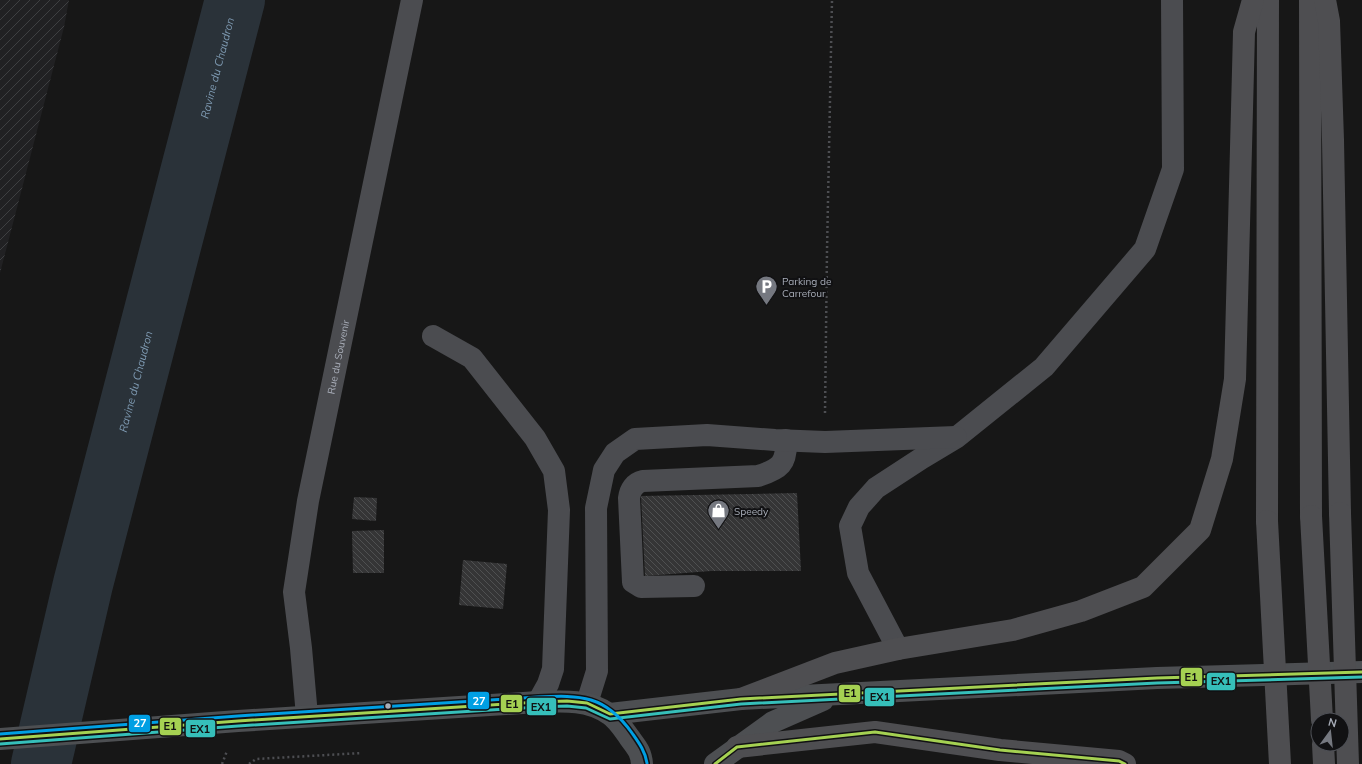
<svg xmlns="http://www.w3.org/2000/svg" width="1362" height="764" font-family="Mulish,sans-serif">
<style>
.industrial{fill:url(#industrial-furrows)}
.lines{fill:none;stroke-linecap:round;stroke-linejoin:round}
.river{stroke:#2a3239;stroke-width:60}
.building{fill:url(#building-back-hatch)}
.path{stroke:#4d4e52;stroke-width:2.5;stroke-dasharray:2 3;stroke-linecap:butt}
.minor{stroke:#4b4c50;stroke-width:22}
.major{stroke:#4d4f52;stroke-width:22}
.highway{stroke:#4e4e51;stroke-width:22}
.highway-bridge{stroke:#4e4e51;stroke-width:22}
.bus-1-casing{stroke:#111113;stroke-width:6}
.bus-2-casing{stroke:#111113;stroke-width:6}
.bus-3-casing{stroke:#111113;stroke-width:6}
.bus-1{stroke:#a5d152;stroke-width:3}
.bus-2{stroke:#36bfba;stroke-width:3}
.bus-3{stroke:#009fe3;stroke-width:3}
.bus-dot{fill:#a8adb8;stroke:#111113;stroke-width:1.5}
.labels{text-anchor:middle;stroke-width:4;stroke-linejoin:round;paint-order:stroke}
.poi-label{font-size:10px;fill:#a8adb8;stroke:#111113;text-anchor:start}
.street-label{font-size:10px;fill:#a8adb8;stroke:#111113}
.water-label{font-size:11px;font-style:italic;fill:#7f9bb3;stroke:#111113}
.line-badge{stroke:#111113;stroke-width:1.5}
.badge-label{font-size:11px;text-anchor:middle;font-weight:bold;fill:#fff}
.pale-badge-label{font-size:11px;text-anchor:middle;font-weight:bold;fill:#111}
</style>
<defs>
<pattern id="industrial-furrows" width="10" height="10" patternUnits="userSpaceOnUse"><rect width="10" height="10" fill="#212123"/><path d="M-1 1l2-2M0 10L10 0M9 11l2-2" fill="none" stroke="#3e3f41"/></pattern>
<pattern id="building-back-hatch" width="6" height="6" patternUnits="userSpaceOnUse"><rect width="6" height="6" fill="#353536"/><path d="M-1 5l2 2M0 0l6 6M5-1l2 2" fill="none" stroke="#4f5051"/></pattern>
</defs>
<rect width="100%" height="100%" fill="#171717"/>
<polygon class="industrial" points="0,0 69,0 64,27 0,273"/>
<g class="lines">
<path class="river" id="s1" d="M 41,764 L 83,584 L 235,0"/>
</g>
<g class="building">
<polygon points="797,493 801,571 711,571 645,576 641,496"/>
<polygon points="354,497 377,498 376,521 352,519"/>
<polygon points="384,530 384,573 353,573 352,531"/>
<polygon points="463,560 507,564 503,609 459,605"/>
</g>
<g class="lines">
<g class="path">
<polyline points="825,413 827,251 832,0"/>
<polyline points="222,764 227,751"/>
<polyline points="249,764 256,759 362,753"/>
</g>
<g class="minor">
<polyline points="433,336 472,358 535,438 554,471 559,510 553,669 548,684 538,702"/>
<path d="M 694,586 L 641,587 L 633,582 L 629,498 C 630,490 634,483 643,481 L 758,476 C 780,469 787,464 786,440"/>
<polyline points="898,649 858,573 850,526 859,507 876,488 922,458 957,437 1044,367 1145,249 1173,169 1172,0"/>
<polyline points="587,703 597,671 596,508 604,470 615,453 635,439 707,435 775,440 825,442 956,437"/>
<path id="s2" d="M 307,716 L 301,648 L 294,592 L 308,501 L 412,0"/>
</g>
<g class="major">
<polyline points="610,714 741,699 1157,678 1362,672"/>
<path d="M 0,739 L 238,721 L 538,702 C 562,701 588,699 609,714 C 617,719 624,730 629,737 C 636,747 641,751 642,764"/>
<polyline points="715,764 773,722 823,700"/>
</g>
<g class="highway">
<polyline points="1310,0 1311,516"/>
<polyline points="1325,0 1329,21 1333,140 1340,513"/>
<polyline points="1267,521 1268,0"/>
<polyline points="741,699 835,663 898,649 1013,630 1081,611 1143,587 1200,530 1222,459 1235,379 1244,32 1253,0"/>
<polyline points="1323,744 1324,764"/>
<polyline points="737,747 875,732 1000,750 1119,761 1125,764"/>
</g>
<g class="highway-bridge">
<polyline points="1340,513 1348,764"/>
<polyline points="1311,516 1322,720"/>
<polyline points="1267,521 1280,764"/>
</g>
<defs>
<g id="bus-1">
<polyline points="0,739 238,721 538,702 567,701 587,703 610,714 741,699 1157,678 1362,672"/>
<polyline points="715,764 737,747 875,732 1000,750 1119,761 1125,764"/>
</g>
<polyline id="bus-2" points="0,744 238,726 538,707 567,706 586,708 610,719 741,704 1157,683 1362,677"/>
<path id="bus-3" d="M 0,734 L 238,716 L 538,697 C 581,695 605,695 632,733 C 639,743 645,751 647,763"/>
</defs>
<use href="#bus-1" class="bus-1-casing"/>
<use href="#bus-2" class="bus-2-casing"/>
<use href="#bus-3" class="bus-3-casing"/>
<use href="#bus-1" class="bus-1"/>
<use href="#bus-2" class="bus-2"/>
<use href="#bus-3" class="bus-3"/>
</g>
<defs>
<symbol id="parking-pin" viewBox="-11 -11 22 30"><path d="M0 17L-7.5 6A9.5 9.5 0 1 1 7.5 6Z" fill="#757880" stroke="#111113"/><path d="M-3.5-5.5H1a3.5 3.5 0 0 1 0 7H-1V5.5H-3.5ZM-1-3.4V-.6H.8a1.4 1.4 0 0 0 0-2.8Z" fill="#fff"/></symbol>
<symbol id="shop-pin" viewBox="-11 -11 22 30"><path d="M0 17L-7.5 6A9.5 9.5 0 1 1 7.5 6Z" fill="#757880" stroke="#111113"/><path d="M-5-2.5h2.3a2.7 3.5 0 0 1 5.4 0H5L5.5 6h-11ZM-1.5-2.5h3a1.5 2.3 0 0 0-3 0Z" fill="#fff"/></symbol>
</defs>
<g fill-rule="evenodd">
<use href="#parking-pin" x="754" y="274" width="25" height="34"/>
<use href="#shop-pin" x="706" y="498" width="25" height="34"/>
</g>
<circle class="bus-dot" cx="388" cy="706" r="3.5"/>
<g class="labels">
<g class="poi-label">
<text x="782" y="285">Parking de<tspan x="782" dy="12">Carrefour</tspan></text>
<text x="734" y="515">Speedy</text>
</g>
<g class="street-label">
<text dy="4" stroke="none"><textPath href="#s2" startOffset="364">Rue du Souvenir</textPath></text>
</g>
<g class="water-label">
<text dy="4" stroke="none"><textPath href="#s1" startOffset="718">Ravine du Chaudron</textPath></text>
<text dy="4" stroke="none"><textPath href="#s1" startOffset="394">Ravine du Chaudron</textPath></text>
</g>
</g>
<g class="line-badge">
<rect x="1180" y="667" width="23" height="20" rx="4" fill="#a5d152"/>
<rect x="1206" y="672" width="30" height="19" rx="4" fill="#36bfba"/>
<rect x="838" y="684" width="23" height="19" rx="4" fill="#a5d152"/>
<rect x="864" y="687" width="31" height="20" rx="4" fill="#36bfba"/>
<rect x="467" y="691" width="23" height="19" rx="4" fill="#009fe3"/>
<rect x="500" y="694" width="23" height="19" rx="4" fill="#a5d152"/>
<rect x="526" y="697" width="31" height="19" rx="4" fill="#36bfba"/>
<rect x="128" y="714" width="23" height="19" rx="4" fill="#009fe3"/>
<rect x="159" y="717" width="23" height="19" rx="4" fill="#a5d152"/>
<rect x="185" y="719" width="31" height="19" rx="4" fill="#36bfba"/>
</g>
<g class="badge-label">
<text x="479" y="705">27</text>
<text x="140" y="727">27</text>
</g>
<g class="pale-badge-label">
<text x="1191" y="681">E1</text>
<text x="1221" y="685">EX1</text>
<text x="850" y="697">E1</text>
<text x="880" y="701">EX1</text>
<text x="512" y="708">E1</text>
<text x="541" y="711">EX1</text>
<text x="170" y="730">E1</text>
<text x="200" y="733">EX1</text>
</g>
<g transform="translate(1330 732) rotate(15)"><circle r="19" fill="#111113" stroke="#4d4f55"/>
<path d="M0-3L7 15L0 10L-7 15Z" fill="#757880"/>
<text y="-6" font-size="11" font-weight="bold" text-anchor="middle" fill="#a8adb8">N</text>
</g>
</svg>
